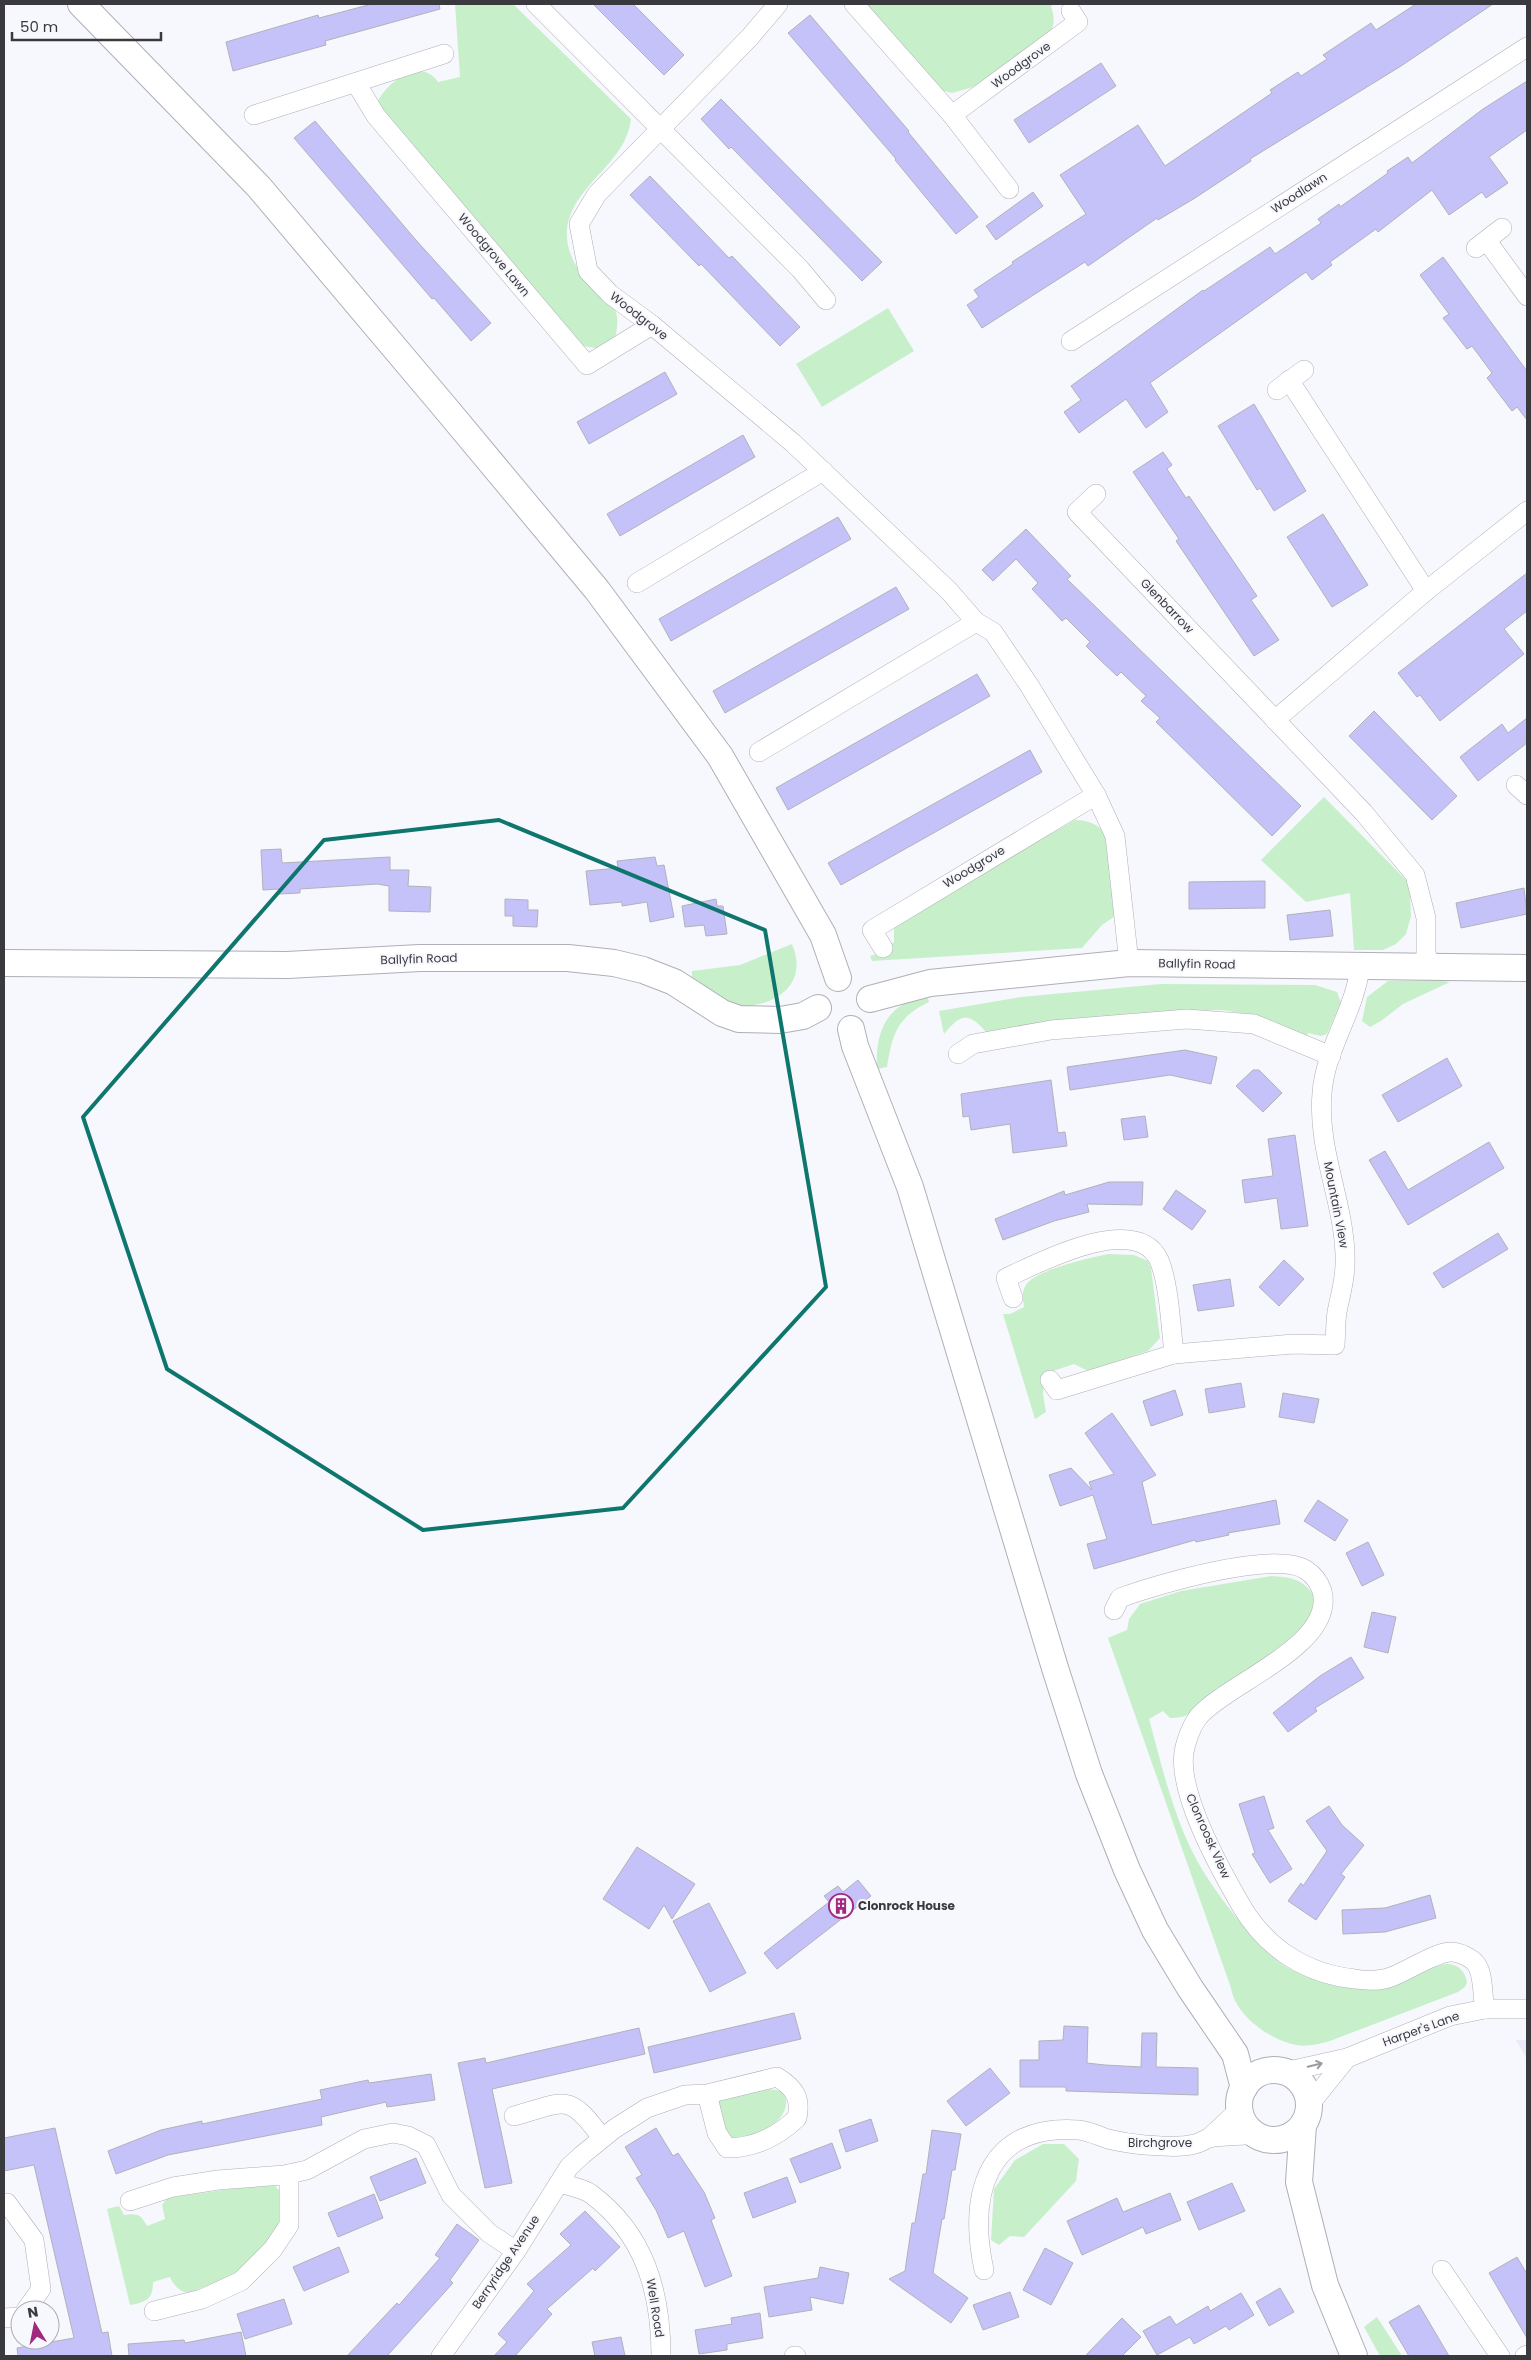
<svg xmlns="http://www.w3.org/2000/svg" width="1531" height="2360" font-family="Poppins,sans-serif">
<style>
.built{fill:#eaeafa}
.green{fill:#c7f0ca}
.building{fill:#c5c2f9;stroke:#b2b1ba}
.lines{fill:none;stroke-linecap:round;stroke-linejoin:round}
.street-casing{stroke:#afafb7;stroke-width:20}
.secondary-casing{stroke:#afafb7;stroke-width:28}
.street{stroke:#fff;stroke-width:19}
.secondary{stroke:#fff;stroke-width:26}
.oneway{stroke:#9c9c9e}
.marked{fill:none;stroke:#0f766e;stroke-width:4;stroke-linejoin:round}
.labels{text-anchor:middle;stroke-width:4;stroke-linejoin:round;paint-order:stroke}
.street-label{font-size:12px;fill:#3a3a3e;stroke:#f7f7fe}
.poi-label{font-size:12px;font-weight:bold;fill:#3a3a3e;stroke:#f7f7fe;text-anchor:start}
</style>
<rect width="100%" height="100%" fill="#f7f7fe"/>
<polygon class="built" points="1516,2040 1527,2040 1527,2059"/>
<g class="green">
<path d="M 455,4 L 513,4 L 631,119 C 626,165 572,184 567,230 C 565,255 581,276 599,293 C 603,297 612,303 615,309 C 619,318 617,329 615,339 L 602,349 L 582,346 L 376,105 C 385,83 420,56 438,82 L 460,77 Z"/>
<path d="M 864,4 L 1054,4 L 1051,6 C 1055,19 1055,25 1048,36 L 973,87 L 952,93 L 941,90 Z"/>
<polygon points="888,308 914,351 822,407 796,364"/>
<polygon points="1324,797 1408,882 1410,894 1411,916 1406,934 1396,944 1383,950 1354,950 1350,893 1306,902 1261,860"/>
<path d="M 1075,820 C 1085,820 1096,823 1103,831 C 1113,843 1112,899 1114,917 L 1102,925 L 1082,948 L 872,961 L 870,956 L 880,953 L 894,942 L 894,927 L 901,920 Z"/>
<path d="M 792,944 C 810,986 772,1009 734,1006 C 724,1005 702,989 692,984 L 692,971 L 740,965 Z"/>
<polygon points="1436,980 1450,982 1403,1004 1381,1021 1370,1027 1362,1021 1367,997 1388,981"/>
<path d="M 1161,984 L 1315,985 L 1337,992 L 1341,1002 L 1327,1034 L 1321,1036 L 1308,1033 L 1306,1038 L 1252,1015 L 1222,1010 L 1192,1011 L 987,1033 C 969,1012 961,1013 944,1034 L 939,1011 L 1021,997 Z"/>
<path d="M 927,995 L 929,1002 C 897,1017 892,1035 887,1067 L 877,1069 C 875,1030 887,1004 927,995 Z"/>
<path d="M 1109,1254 L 1134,1255 L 1148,1261 L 1151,1268 L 1160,1338 L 1148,1351 L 1088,1371 L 1074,1364 L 1053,1371 L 1044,1379 L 1043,1395 L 1046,1412 L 1035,1419 L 1003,1314 L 1010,1314 L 1024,1307 C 1023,1299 1021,1292 1026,1285 C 1035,1270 1092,1257 1109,1254 Z"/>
<path d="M 1271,1576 C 1287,1577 1302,1578 1312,1593 C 1336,1631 1239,1673 1217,1689 C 1200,1702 1195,1719 1170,1718 L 1163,1711 L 1149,1719 C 1161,1763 1172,1810 1192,1851 C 1205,1877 1223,1901 1241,1923 C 1256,1942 1272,1961 1294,1971 C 1331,1989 1372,1987 1411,1977 C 1423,1974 1434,1964 1447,1964 C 1458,1964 1465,1971 1467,1982 L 1465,1987 L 1458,1992 L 1330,2041 C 1319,2044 1308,2047 1296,2045 C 1270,2040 1235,2015 1231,1988 L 1108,1638 L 1127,1630 L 1129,1619 L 1140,1604 L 1181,1591 Z"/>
<path d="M 768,2089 L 783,2091 C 798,2118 757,2137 735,2141 L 726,2136 L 718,2101 L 725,2096 Z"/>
<polygon points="1043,2144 1064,2144 1079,2159 1076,2181 1024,2237 1010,2236 999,2245 991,2240 994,2189 1015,2160"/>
<path d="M 272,2183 L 280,2191 L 282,2203 L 277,2233 L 235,2274 L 189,2293 C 180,2292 174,2286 170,2277 L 153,2282 C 153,2299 147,2302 130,2305 L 107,2209 L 119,2206 L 124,2215 C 137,2213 141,2214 147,2226 L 165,2219 L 162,2205 L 167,2198 Z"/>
<polygon points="1377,2317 1402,2356 1380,2356 1364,2327"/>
</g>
<g class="building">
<polygon points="372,4 439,4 440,9 325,41 326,45 233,71 226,42 318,15 319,18"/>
<polygon points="593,4 633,4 684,55 664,75"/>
<polygon points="1416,4 1493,4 1401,66 1250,159 1251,161 1195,198 1158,220 1157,218 1088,266 1085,262 982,328 967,305 979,297 974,290 1013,264 1012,262 1086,214 1060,175 1138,125 1165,166 1272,93 1270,90 1298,72 1301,76 1327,59 1323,55 1371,23 1376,30"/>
<polygon points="810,15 909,131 908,132 978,217 956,234 895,160 896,159 788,33"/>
<polygon points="1101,63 1116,86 1029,143 1014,120"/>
<polygon points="1527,81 1527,130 1489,157 1508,183 1486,198 1482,192 1449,215 1432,190 1378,232 1376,229 1330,262 1332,265 1312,280 1306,272 1150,383 1168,412 1146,428 1126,399 1079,433 1064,412 1081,400 1071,386 1203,290 1204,291 1270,247 1275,254 1321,223 1318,219 1339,204 1340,207 1388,173 1387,171 1408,157 1412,163 1483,109"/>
<polygon points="721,99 882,262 862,281 731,147 729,149 701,119"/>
<polygon points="315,121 415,239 491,323 471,341 434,298 432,299 294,138"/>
<polygon points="650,176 729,258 732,256 800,327 780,346 701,264 699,266 630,195"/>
<polygon points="1033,192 1043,206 996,240 986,226"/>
<polygon points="1443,257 1527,371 1527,420 1517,407 1512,411 1487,378 1492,373 1472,346 1467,349 1443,318 1449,314 1420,275"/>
<polygon points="665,372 677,394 589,444 577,422"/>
<polygon points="1254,404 1306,491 1274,511 1260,488 1257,490 1218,426"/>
<polygon points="743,435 755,457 620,536 607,514"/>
<polygon points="1163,452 1172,465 1167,469 1186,498 1189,496 1257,596 1251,600 1279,640 1254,656 1176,541 1179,539 1133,472"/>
<polygon points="1323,514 1368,585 1332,607 1287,537"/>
<polygon points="838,517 851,539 671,641 659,619"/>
<polygon points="1026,529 1071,576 1067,579 1301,806 1272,836 1156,722 1160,718 1141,701 1146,696 1121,672 1117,676 1098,658 1086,646 1090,642 1066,618 1062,621 1032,589 1038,583 1016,559 993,581 982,570"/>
<polygon points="1527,573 1527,611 1504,629 1524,654 1440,721 1420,695 1417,697 1398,673"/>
<polygon points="896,587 909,609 725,713 713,691"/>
<polygon points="977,674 990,696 788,810 776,788"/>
<polygon points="1374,711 1457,796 1432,820 1349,736"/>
<polygon points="1527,718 1527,743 1478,781 1460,757 1502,724 1508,733"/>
<polygon points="1030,750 1042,772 841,885 828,863"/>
<polygon points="281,849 282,863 390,857 390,870 409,870 408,886 431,887 430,912 389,911 389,886 377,884 300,889 300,893 279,894 279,889 263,890 261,850"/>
<polygon points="655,857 657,866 664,865 674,917 650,922 647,902 622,906 622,902 590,905 586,871 618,868 617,861"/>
<polygon points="1265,881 1265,908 1189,909 1189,882"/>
<polygon points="1524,888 1527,914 1461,928 1456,903"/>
<polygon points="505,899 528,900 528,910 538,910 537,927 513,926 513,916 505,916"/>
<polygon points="716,899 717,906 723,906 727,934 706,936 704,925 685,927 682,906"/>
<polygon points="1330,910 1333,936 1290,940 1287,915"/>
<polygon points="1185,1050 1217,1057 1211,1084 1170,1075 1070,1090 1067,1067"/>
<polygon points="1447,1058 1462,1086 1398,1122 1382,1095"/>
<polygon points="1253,1070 1259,1070 1282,1093 1263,1112 1236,1086"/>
<polygon points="1051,1080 1058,1133 1065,1132 1067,1146 1013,1153 1010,1124 971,1130 969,1116 963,1117 961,1094"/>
<polygon points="1145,1116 1148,1137 1124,1140 1121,1119"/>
<polygon points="1295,1135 1308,1226 1281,1229 1277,1198 1245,1203 1242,1180 1273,1176 1268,1139"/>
<polygon points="1489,1142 1504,1168 1408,1225 1369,1160 1385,1151 1408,1190"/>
<polygon points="1109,1182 1143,1182 1142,1205 1087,1204 1089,1212 1054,1221 1003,1240 995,1219 1064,1191 1065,1195"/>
<polygon points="1176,1190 1206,1211 1192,1230 1163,1209"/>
<polygon points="1498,1233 1508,1249 1443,1288 1433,1273"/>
<polygon points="1284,1260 1304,1279 1279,1306 1259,1287"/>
<polygon points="1230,1279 1234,1306 1198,1311 1193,1285"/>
<polygon points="1241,1383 1245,1407 1209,1413 1205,1389"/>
<polygon points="1175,1390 1183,1415 1151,1426 1143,1401"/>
<polygon points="1283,1393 1319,1399 1314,1423 1279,1417"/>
<polygon points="1112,1413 1156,1475 1142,1482 1152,1525 1276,1500 1280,1524 1228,1533 1229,1535 1196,1542 1195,1540 1094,1569 1087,1544 1107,1539 1093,1495 1060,1506 1049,1475 1071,1468 1092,1490 1089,1482 1114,1474 1085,1433"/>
<polygon points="1318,1500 1348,1520 1335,1541 1304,1521"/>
<polygon points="1368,1542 1384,1575 1362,1586 1346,1553"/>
<polygon points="1372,1612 1396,1617 1388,1653 1364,1647"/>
<polygon points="1351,1657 1364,1678 1315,1708 1317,1711 1288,1732 1273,1713 1320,1676"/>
<polygon points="1264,1796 1274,1828 1268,1830 1292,1869 1270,1883 1252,1854 1255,1853 1239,1804"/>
<polygon points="1329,1806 1342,1825 1364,1845 1341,1874 1345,1877 1316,1920 1288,1901 1301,1883 1303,1886 1327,1851 1306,1821"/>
<polygon points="637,1847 695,1884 672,1919 664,1905 649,1929 603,1899"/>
<polygon points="858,1880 871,1896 777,1969 764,1953 829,1902 824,1896 838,1886 843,1892"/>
<polygon points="1430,1895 1436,1918 1385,1932 1343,1934 1342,1910 1385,1908"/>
<polygon points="709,1903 746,1973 710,1992 673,1921"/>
<polygon points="794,2013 801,2039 654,2073 648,2047"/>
<polygon points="1064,2026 1088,2027 1087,2063 1105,2065 1141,2067 1142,2033 1157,2033 1156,2067 1198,2068 1198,2095 1066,2091 1066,2087 1020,2087 1020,2060 1039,2060 1039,2041 1063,2040"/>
<polygon points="639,2028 645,2054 492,2089 512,2183 485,2188 458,2063 485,2058 486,2063"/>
<polygon points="990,2068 1010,2093 966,2126 947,2101"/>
<polygon points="431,2074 435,2100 387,2107 386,2102 321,2117 322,2125 168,2155 116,2174 108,2151 161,2130 202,2121 202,2124 322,2099 320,2090 368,2080 369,2083"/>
<polygon points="871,2119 878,2141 846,2152 839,2130"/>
<polygon points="55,2128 102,2333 108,2332 112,2356 18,2356 17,2348 74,2338 34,2165 4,2171 4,2138"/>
<polygon points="656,2128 673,2156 678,2153 704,2192 715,2218 711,2220 732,2276 705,2287 684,2231 668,2238 656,2210 636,2178 642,2175 625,2147"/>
<polygon points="932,2130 961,2134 955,2170 952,2170 944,2219 942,2219 933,2273 968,2298 951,2323 889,2279 905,2271 912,2223 915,2223 923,2174 926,2174"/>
<polygon points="832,2143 841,2168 800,2183 790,2159"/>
<polygon points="416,2158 426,2183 380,2201 370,2177"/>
<polygon points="787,2177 796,2202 753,2218 744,2193"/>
<polygon points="1232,2183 1245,2211 1199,2230 1187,2202"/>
<polygon points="1170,2193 1181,2220 1146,2234 1143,2227 1082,2255 1067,2221 1117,2198 1123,2212"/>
<polygon points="374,2194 383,2218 338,2237 328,2213"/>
<polygon points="585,2211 620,2247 595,2271 593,2268 547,2309 552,2314 515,2356 494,2356 507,2342 498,2334 534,2291 527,2284 571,2245 560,2234"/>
<polygon points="457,2224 479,2240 450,2280 453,2283 387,2356 347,2356 397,2303 399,2305 440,2258 435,2255"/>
<polygon points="339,2247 349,2272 304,2291 293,2267"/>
<polygon points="1045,2248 1073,2263 1051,2305 1023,2290"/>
<polygon points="1517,2257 1527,2274 1527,2338 1489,2273"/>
<polygon points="820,2267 849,2273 843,2304 810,2297 812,2310 769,2317 764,2287 818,2278"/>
<polygon points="1280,2288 1294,2312 1269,2326 1256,2302"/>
<polygon points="1010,2292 1019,2317 983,2330 973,2305"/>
<polygon points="1241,2293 1254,2315 1229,2330 1226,2326 1194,2344 1190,2337 1157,2355 1143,2331 1170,2316 1176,2325 1208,2306 1210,2311"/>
<polygon points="284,2299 292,2324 245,2339 237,2314"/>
<polygon points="1419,2305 1449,2356 1409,2356 1389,2322"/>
<polygon points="760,2313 763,2338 727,2344 727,2350 699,2354 695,2330 732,2324 731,2318"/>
<polygon points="1122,2318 1141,2337 1122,2356 1085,2356"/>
<polygon points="241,2332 246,2356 129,2356 128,2344 184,2340 185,2343"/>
<polygon points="621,2337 625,2356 595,2356 592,2342"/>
</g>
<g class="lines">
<defs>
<g id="street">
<polyline points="536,4 800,269 826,300"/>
<polyline points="778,4 750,37 597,194 579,224 588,271 610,294 652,325 793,443 949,591 976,622 993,632 1029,685 1096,795 1115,836 1129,963"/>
<polyline points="854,4 952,115 1009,189"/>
<polyline points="356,83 376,116 587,365 652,325"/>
<polyline points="254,115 444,54"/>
<polyline points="952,115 1078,22 1071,11"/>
<polyline points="1487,241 1527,296"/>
<polyline points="1476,248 1502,228"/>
<polyline points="1071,341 1527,47"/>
<polyline points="1289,380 1426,591"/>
<polyline points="1277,390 1304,370"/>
<polyline points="1096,494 1077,512 1364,813 1415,875 1426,918 1426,953 1430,966"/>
<polyline points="637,583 823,471"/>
<polyline points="1275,720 1426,591 1527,511"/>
<polyline points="759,752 976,622"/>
<polyline points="1516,785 1527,795"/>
<polyline points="883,948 872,930 1096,795"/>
<polyline points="958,1054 973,1044 1051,1030 1187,1019 1254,1024 1331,1056"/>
<path d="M 1013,1298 L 1006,1278 C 1038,1263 1136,1211 1159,1260 C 1169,1283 1171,1328 1174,1354"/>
<path d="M 1050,1380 L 1057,1390 L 1174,1354 L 1293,1344 L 1335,1345 C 1336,1332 1335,1319 1338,1307 C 1342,1289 1346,1273 1345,1254 C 1343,1199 1317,1149 1322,1093 C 1325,1049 1355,1011 1360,967"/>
<path d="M 1114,1610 L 1120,1598 C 1155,1585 1276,1549 1306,1570 C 1314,1575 1319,1582 1322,1591 C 1336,1644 1231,1682 1201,1714 C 1193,1722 1188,1736 1185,1747 C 1174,1788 1221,1871 1242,1907 C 1267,1949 1307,1974 1355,1979 C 1367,1981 1380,1981 1391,1977 C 1408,1971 1435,1952 1451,1952 C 1459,1952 1472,1958 1476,1964 C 1484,1974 1482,1996 1485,2009"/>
<polyline points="1284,2072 1347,2058 1450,2016 1485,2009 1527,2009"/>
<polyline points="1309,2105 1347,2058"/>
<path d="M 514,2116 C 565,2102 568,2091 602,2138"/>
<polyline points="1209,2138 1239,2110"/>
<path d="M 559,2183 C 569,2186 583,2188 591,2194 C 645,2234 661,2293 661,2356"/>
<polyline points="130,2201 173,2187 218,2180 284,2175 307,2170 364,2139 393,2133 408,2136 426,2145 451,2195 489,2233 516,2251"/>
<polyline points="4,2203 7,2203 34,2240 41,2289 26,2310"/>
<path d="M 984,2270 C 968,2195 986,2123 1079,2130 C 1088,2131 1099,2136 1108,2139 C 1120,2142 1133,2144 1145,2145 C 1160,2146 1180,2148 1195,2144 C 1200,2143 1204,2140 1209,2138 C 1223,2135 1240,2136 1255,2134"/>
<polyline points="1442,2270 1500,2356"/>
<polyline points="154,2311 202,2299 241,2281 273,2249 289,2225 289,2174"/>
<polyline points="4,2318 20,2317"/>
<path d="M 441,2356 L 516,2251 L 569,2167 L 582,2155 L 614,2129 L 647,2108 L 685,2095 L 707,2094 L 777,2077 C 795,2088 801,2098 797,2118 C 778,2136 754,2148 727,2148 L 717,2133 L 707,2094"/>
<polyline points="794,2356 796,2356"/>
<polyline points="1525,2356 1527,2355"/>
</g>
<g id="secondary">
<polyline points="81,4 259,187 448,411 597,590 720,756 823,935 838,978"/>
<polyline points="4,963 287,965 420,958 568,958 614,963 643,970 674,982 722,1013 739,1019 780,1020 803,1016 818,1008"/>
<polyline points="870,999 930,983 1129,963 1527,968"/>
<polyline points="851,1029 855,1046 910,1187 1055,1668 1089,1774 1127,1870 1155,1930 1190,1988 1235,2054 1244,2088"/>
<circle cx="1274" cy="2105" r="35"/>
<polyline points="1303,2125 1299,2182 1325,2285 1354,2356"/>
</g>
</defs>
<use href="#street" class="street-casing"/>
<use href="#secondary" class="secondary-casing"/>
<use href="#street" class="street"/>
<use href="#secondary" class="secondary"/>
</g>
<defs><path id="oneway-shaft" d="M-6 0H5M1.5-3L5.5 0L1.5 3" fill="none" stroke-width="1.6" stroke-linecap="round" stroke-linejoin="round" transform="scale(1.25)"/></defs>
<use class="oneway" href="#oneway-shaft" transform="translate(1315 2065) rotate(-13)"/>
<path class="marked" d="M 499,820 L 765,930 L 826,1287 L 623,1508 L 423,1530 L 167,1369 L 83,1117 L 324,840 Z"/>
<defs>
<symbol id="building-ring" viewBox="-11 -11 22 22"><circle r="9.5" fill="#f7f7fe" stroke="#a3297f" stroke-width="1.5"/><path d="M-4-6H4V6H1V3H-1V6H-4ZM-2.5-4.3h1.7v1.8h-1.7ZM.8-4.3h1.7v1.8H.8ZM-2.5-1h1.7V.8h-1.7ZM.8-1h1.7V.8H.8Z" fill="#a3297f"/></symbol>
</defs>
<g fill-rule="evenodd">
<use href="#building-ring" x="827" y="1892" width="28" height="28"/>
</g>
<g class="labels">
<g class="street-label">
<text transform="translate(1021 65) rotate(-36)" y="4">Woodgrove</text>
<text transform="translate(1299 193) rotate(-33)" y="4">Woodlawn</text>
<text transform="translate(494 255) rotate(50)" y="4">Woodgrove Lawn</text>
<text transform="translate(639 316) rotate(38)" y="4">Woodgrove</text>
<text transform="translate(1167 606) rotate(46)" y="4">Glenbarrow</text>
<text transform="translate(974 867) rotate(-31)" y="4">Woodgrove</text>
<text transform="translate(419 959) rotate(-2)" y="4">Ballyfin Road</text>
<text transform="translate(1197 964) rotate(1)" y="4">Ballyfin Road</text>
<text transform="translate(1336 1205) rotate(79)" y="4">Mountain View</text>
<text transform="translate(1208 1836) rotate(66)" y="4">Clonroosk View</text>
<text transform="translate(1421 2029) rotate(-20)" y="4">Harper's Lane</text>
<text x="1160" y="2147">Birchgrove</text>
<text transform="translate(506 2262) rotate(-56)" y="4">Berryridge Avenue</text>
<text transform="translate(655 2308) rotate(81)" y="4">Well Road</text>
</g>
<g class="poi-label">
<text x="858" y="1910">Clonrock House</text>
</g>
</g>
<rect width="1531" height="2360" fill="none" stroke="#3a3a3e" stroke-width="10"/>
<g transform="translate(35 2325) rotate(350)"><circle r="24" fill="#f7f7fe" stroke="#ababb1"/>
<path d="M0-4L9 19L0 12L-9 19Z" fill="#a3297f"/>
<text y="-8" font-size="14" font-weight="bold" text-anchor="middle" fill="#3a3a3e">N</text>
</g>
<path d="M12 32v8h149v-8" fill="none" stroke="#3a3a3e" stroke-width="2.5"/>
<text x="20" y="32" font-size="15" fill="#3a3a3e" stroke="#f7f7fe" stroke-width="4" paint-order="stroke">50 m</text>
</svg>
